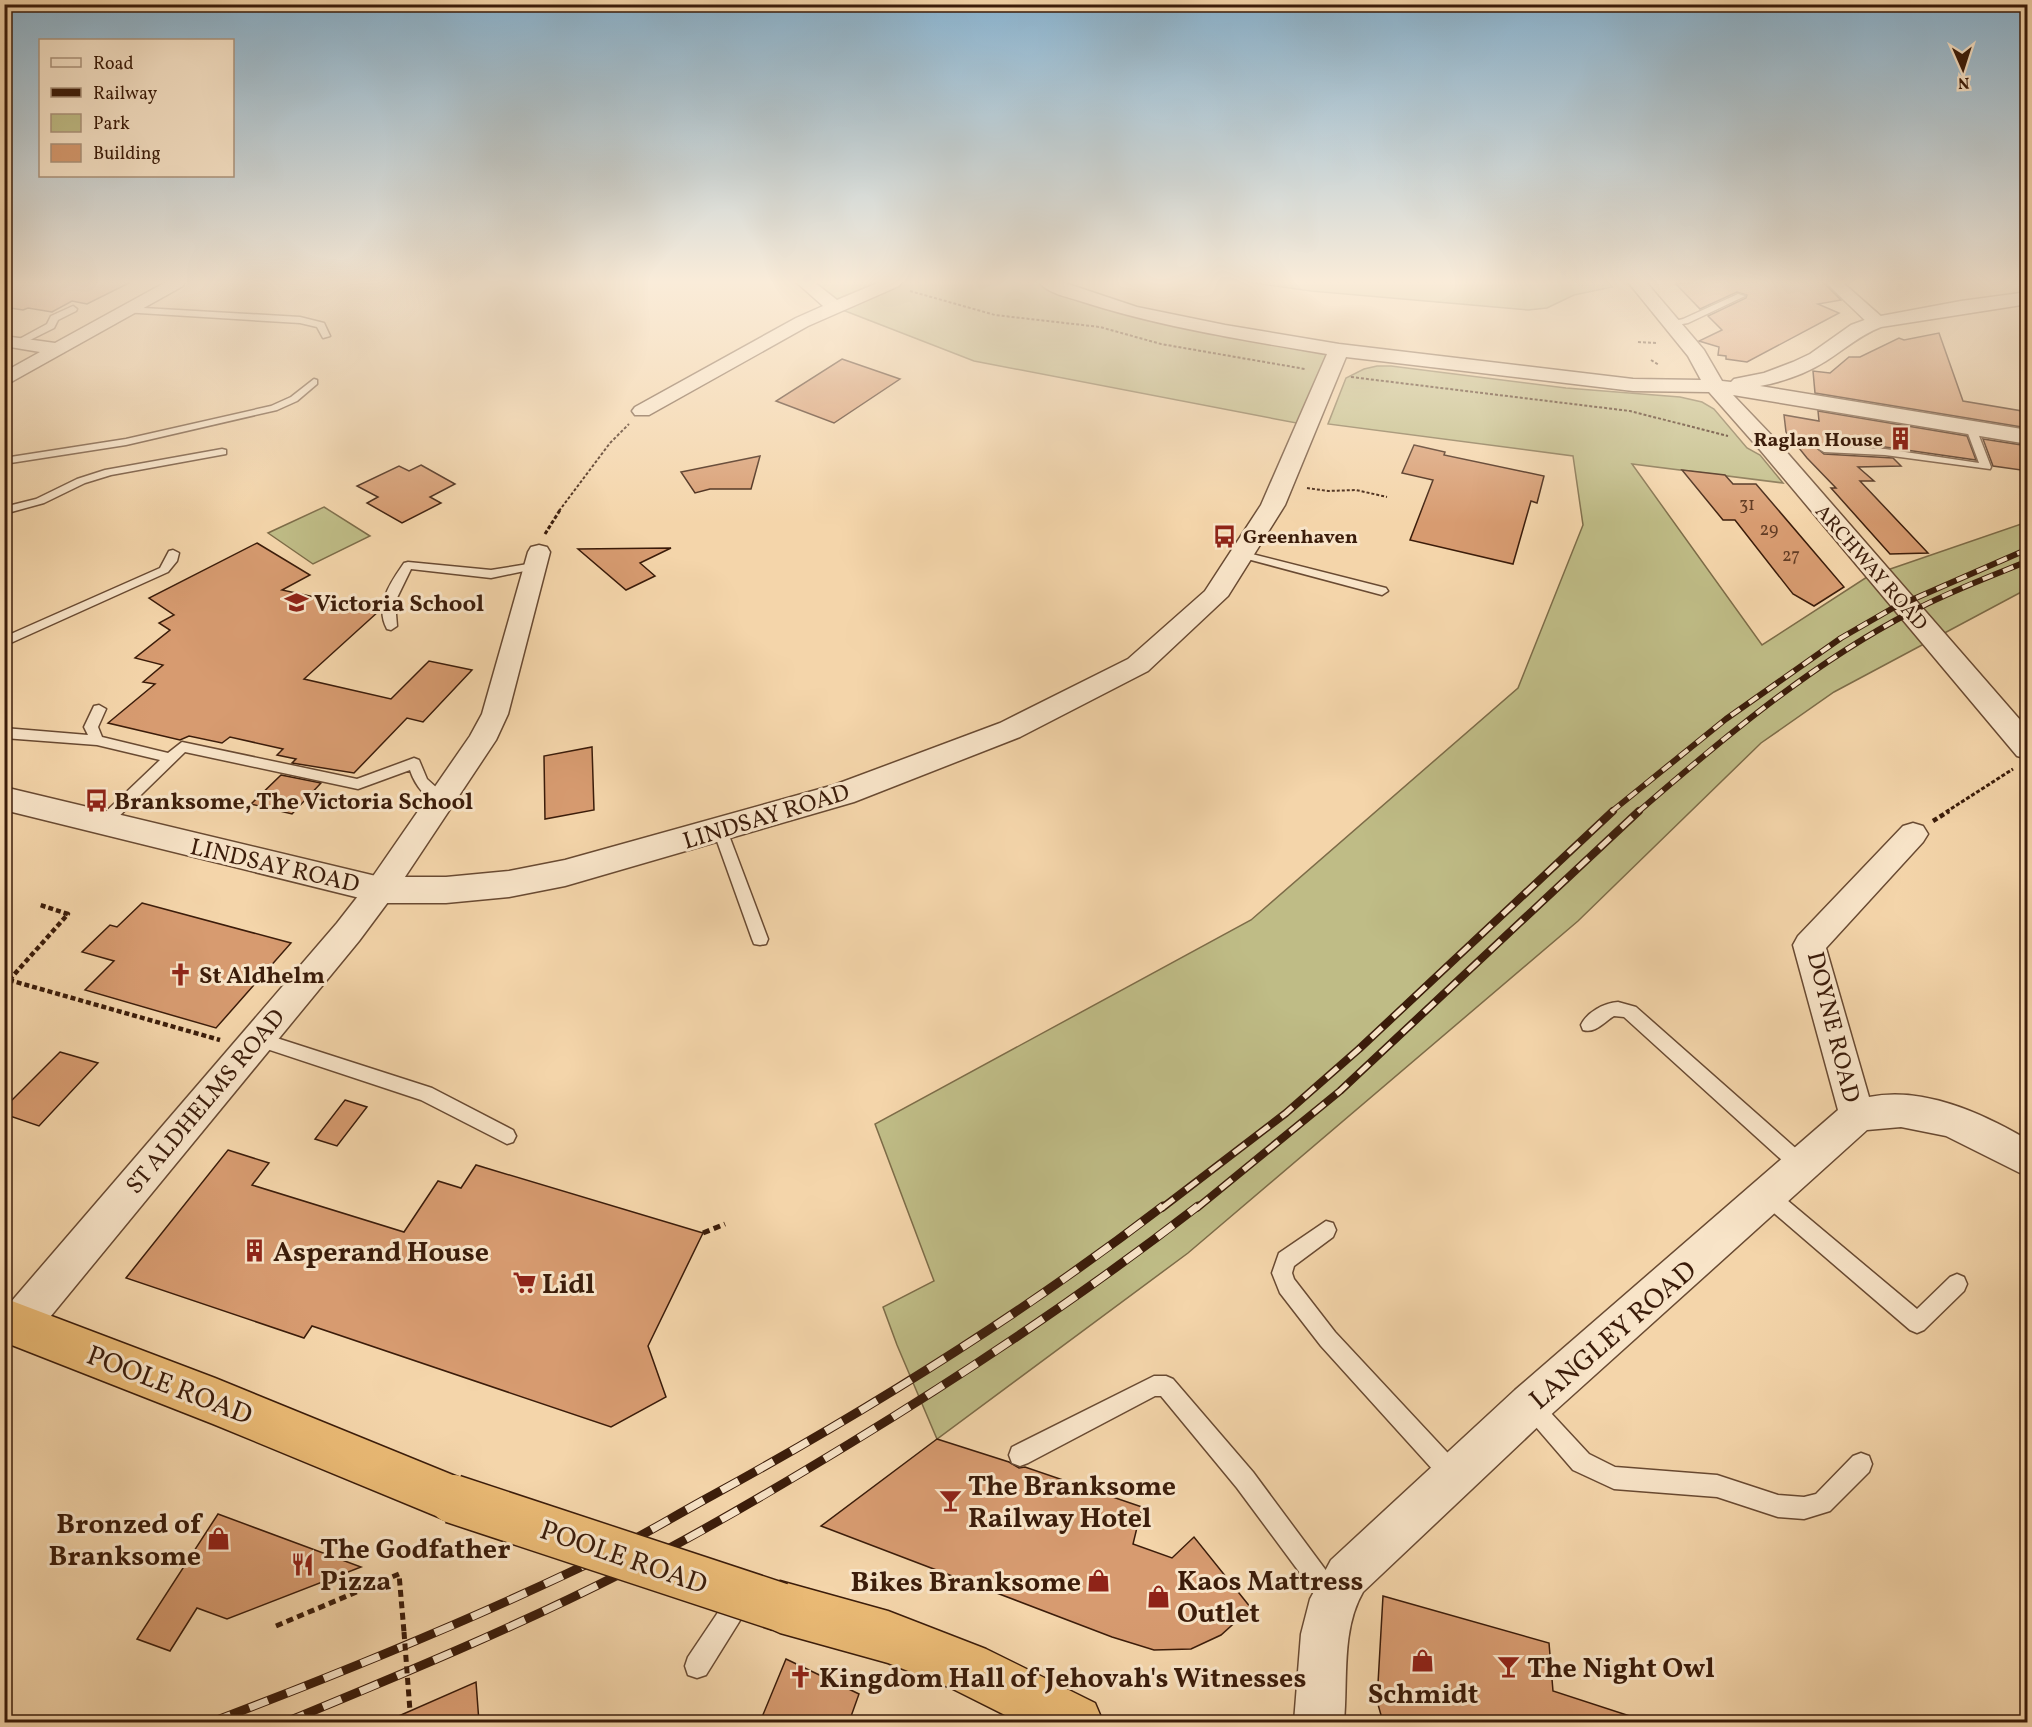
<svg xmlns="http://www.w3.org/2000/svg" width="2032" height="1727" font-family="Vollkorn,serif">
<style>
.green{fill:#bfbc86;stroke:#7d6c48;stroke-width:1.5}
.building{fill:#d79b70;stroke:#3b1c0a;stroke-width:1.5}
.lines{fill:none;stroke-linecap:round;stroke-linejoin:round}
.service-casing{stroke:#694a32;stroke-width:3}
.minor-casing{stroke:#694a32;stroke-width:3}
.tertiary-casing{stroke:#694a32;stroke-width:3}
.trunk-casing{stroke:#3b1c0a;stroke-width:3}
.path-far3{stroke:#3b1c0a;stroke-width:2;stroke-dasharray:3 2;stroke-linecap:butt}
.path-far2{stroke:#3b1c0a;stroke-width:3;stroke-dasharray:4 2;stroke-linecap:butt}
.path-far1{stroke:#3b1c0a;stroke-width:4.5;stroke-dasharray:5 3;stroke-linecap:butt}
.path{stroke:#3b1c0a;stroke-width:5;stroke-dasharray:7 4.5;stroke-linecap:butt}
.service{fill:#f8e4c8;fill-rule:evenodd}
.minor{fill:#f8e4c8;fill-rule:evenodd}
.tertiary{fill:#f8e4c8;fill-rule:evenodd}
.trunk{fill:#eaba75;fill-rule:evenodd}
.rail-far2-casing{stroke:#3b1c0a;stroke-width:6}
.rail-far1-casing{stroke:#3b1c0a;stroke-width:8}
.rail-casing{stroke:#3b1c0a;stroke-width:9}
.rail-far2{stroke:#f8e4c8;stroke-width:4;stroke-dasharray:11;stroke-linecap:butt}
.rail-far1{stroke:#f8e4c8;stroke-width:5;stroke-dasharray:15;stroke-linecap:butt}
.rail{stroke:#f8e4c8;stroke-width:7;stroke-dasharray:20;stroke-linecap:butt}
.trunk-bridge-casing{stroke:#3b1c0a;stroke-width:51;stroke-linecap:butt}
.path-bridge{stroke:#3b1c0a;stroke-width:5;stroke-dasharray:7 4.5;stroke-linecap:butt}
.trunk-bridge{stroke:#eaba75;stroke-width:48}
.labels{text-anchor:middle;stroke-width:6;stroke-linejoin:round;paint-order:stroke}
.far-number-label{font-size:18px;fill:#623c24}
.far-poi-label{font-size:20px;font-weight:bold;fill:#3b1c0a;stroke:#f8e4c8;text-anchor:end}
.far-street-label{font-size:20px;fill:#3b1c0a;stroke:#f8e4c8}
.poi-label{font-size:24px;font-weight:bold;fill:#3b1c0a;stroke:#f8e4c8;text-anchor:start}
.street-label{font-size:24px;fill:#3b1c0a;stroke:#f8e4c8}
.near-poi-label{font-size:28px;font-weight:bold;fill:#3b1c0a;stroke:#f8e4c8;text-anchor:start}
.near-street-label{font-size:28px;fill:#3b1c0a;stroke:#f8e4c8}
</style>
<rect width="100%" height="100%" fill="#f4d5aa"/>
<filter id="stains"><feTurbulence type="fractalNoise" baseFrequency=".00333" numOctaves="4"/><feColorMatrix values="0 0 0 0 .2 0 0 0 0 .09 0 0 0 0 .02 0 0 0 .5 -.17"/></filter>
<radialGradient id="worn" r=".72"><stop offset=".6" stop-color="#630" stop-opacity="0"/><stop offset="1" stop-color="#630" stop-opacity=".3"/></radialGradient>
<g class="green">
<polygon points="804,282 1048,282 1063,289 1133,312 1339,350 1307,425 974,361 835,307"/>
<polygon points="1247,282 1608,282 1612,287 1574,295 1547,308 1528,310 1311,291"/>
<polygon points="1377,366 1391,366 1566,388 1680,397 1702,402 1714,409 1747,448 1760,455 1783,483 1632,464 1762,645 1867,577 2027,522 2027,589 1834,692 1761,743 1578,921 1188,1253 937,1439 897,1345 883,1307 934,1281 875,1124 1251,920 1518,688 1583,525 1573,456 1328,424 1346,378 1364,369"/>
<polygon points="324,507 370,536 313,564 268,533"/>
</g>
<g class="building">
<polygon points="4,282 131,282 87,304 72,301 52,312 28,308 23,310 4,307"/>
<polygon points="1729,282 1823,282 1841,300 1818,304 1839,313 1747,362 1726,359 1726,356 1718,355 1719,347 1699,341 1722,330 1708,316 1746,298 1747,295 1737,292 1700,309 1675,283"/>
<polygon points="1939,333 1963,401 2028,412 2028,428 1815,393 1813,371 1830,373 1849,357 1860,357 1899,338 1904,340"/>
<polygon points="842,359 900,379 834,423 776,401"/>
<polygon points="1818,411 1967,436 1976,460 1885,447 1824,444 1817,448 1824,454 1893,458 1901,466 1858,467 1874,481 1860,481 1928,553 1890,554 1831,488 1836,488 1807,458 1786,432 1784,415 1819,421"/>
<polygon points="1983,439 2028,446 2028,471 1993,466"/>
<polygon points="1414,445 1445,452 1444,455 1544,476 1537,503 1531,501 1513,564 1410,540 1433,480 1402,473"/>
<polygon points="760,456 751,489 710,489 695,493 681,472"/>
<polygon points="421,465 455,484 430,497 441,503 402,523 367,503 378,497 357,486 399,466 409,471"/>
<polygon points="1682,470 1725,475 1733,484 1756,484 1844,587 1814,606 1793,594 1735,520 1723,520"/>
<polygon points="257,543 310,575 282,590 379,611 304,679 391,699 429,661 472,670 423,722 407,718 354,773 292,763 296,759 277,755 283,749 230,737 222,743 189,736 180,740 108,723 155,684 143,682 163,665 135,658 170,630 159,623 174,615 149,598"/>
<polygon points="671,548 640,563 655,576 626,590 578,549"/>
<polygon points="592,747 594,810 545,819 544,756"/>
<polygon points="281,775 321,783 292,814 251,804"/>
<polygon points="142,903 291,943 216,1028 85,990 114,961 82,952 110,925 117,927"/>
<polygon points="60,1052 98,1063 39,1126 4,1114 4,1108"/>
<polygon points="345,1100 367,1107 337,1146 315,1139"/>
<polygon points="228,1150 269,1163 252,1185 404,1232 438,1181 461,1188 476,1165 703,1233 648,1346 666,1397 611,1427 312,1326 304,1338 126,1278"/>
<polygon points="937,1439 1009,1462 1019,1468 1025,1467 1142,1507 1133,1544 1172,1558 1194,1537 1251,1608 1221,1635 1191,1649 1154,1650 1112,1637 821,1526"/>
<polygon points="218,1514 361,1567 227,1619 197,1608 170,1651 137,1639"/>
<polygon points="1383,1596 1549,1643 1553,1691 1636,1718 1635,1722 1383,1722 1377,1701"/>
<polygon points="786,1659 859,1694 849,1722 760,1722"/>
<polygon points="476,1682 479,1722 385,1722"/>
</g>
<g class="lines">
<defs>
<g id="service">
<polygon points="1738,294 1745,296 1688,323 1671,326 1667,323 1683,319"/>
<polygon points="73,306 77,309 76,311 58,320 54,328 20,345 12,343 47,324 51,316"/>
<polygon points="126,307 300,317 324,323 330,336 323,338 317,327 300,323 123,312 123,308"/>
<polygon points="314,379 317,380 317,384 297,401 277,410 126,445 4,464 4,458 126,439 271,406 291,397"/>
<polygon points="1971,425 1976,428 1991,467 1990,469 1885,455 1824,452 1819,449 1824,446 1885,449 1979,463 1966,428"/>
<polygon points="222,449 226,450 226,454 111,475 85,483 44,503 4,514 4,507 36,499 77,479 105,470"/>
<polygon points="173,550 179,553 177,561 168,572 4,646 4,637 160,568 169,551"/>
<polygon points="1240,551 1386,588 1388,591 1382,595 1236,556 1236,552"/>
<path d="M 408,562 L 491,570 L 534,563 L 540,566 L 534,569 L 491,578 L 411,569 L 395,602 L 397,626 L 391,630 L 387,629 C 374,605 391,582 404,563 Z"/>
<path d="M 99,705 L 106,709 L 98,727 L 102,737 L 168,753 L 182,742 L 357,779 L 414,758 L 419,760 L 427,779 L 448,798 L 446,802 C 429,807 414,783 410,770 L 358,789 L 185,752 L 107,828 L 102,829 L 95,824 L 97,820 L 160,760 L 97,745 L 4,738 L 4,728 L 88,735 L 84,727 L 94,706 Z"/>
<polygon points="720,825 725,826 727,830 768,939 766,944 760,945 754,944 752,939 713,830 715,826"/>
<path d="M 1618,1002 L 1636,1007 L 1809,1160 L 1811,1166 L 1809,1172 L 1802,1175 L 1795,1172 L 1624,1017 L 1614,1016 C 1604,1022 1595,1034 1583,1030 L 1581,1025 C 1587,1012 1604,1003 1618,1002 Z"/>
<polygon points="258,1032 432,1088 513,1130 516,1136 513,1142 507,1144 421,1100 252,1044 249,1039 252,1034"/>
<polygon points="1768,1187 1775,1190 1917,1309 1950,1277 1957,1274 1964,1277 1967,1284 1964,1291 1924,1330 1917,1333 1910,1330 1761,1202 1759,1196 1761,1190"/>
<polygon points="1326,1221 1333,1223 1336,1230 1333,1237 1294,1266 1292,1273 1294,1279 1335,1332 1460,1466 1463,1474 1460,1482 1452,1485 1444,1482 1321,1346 1280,1293 1272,1273 1279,1253"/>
<polygon points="1154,1376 1166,1376 1173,1379 1253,1472 1339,1588 1343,1596 1339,1604 1331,1608 1323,1604 1237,1488 1161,1396 1155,1396 1028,1463 1020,1466 1012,1463 1009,1455 1012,1447"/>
<polygon points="1530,1394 1537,1398 1589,1454 1615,1467 1717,1475 1778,1495 1804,1497 1816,1494 1853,1456 1861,1453 1869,1456 1872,1464 1869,1472 1830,1511 1804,1519 1778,1517 1717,1497 1614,1489 1573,1470 1523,1412 1519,1405 1523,1398"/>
<polygon points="741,1586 749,1590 753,1598 749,1606 706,1675 697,1678 688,1675 685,1666 688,1657 733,1590"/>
</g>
<g id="minor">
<polygon points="166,282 185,282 183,286 4,386 4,372 40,352 4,346 4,336 55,343"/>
<polygon points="796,282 814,282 837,300 880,282 901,282 899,286 808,326 649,415 635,415 632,411 635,407 796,318 823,306"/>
<polygon points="1825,282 1842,282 1883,318 1886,322 1883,326 1871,326"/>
<polygon points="539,545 547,547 550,552 508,714 496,740 391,898 359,941 32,1339 18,1345 4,1340 4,1310 337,923 369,882 470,736 482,714 528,552 531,547"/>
<path d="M 1913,823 L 1923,826 L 1928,834 L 1923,842 L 1826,948 L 1869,1097 C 1923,1086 1982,1113 2028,1140 L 2028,1177 L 1946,1136 L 1901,1127 L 1867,1130 L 1545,1420 L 1363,1592 C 1341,1630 1348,1680 1344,1722 L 1294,1722 L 1301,1634 L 1310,1599 L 1331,1560 L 1515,1390 L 1838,1110 L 1793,945 L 1798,936 L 1903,826 Z"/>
</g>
<path id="tertiary" d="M 1039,282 L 1062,282 L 1137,307 L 1225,325 L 1339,344 L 1633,379 L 1701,380 L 1688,356 L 1628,282 L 1646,282 L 1704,350 L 1722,381 L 1731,382 L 1734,379 L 1764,373 L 1793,362 L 1810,354 L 1851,325 L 1870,318 L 1961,301 L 2028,292 L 2028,304 L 1881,327 C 1860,335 1845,349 1826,361 C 1807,373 1782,382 1760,386 L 2028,430 L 2028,444 L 1733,395 L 1777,441 L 2028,729 L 2028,759 L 2017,756 L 1761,451 L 1709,392 L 1633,391 L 1346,357 L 1285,505 L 1228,596 L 1148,671 L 1020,737 L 854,802 L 565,886 L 509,897 L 446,903 L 380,903 L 4,810 L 4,787 L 380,877 L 446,877 L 509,871 L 565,860 L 834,785 L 1000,723 L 1128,659 L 1205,591 L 1261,505 L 1327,354 C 1244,340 1160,327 1080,301 C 1068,297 1047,293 1039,282 Z"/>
<g id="trunk">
<polygon points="4,1298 215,1378 470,1482 477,1499 470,1516 453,1523 213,1424 4,1342"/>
<polygon points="780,1581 888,1611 986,1649 1095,1703 1103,1722 1019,1722 951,1688 888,1663 780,1633 762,1625 754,1607 762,1589"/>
</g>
</defs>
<use href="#service" class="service-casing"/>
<use href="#minor" class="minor-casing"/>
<use href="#tertiary" class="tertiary-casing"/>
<use href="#trunk" class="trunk-casing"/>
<g class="path-far3">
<polyline points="910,291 995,315 1100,327 1161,344 1305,369"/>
<polyline points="1638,342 1658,343"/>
<polyline points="1651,360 1659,365"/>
<polyline points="1351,377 1630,411 1728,436"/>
<polyline points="1307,488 1328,491 1356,490 1387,497"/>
<polyline points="559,511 610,443 629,424"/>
</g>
<g class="path-far2">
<polyline points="545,534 560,510"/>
<polyline points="1946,812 2013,769"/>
</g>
<g class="path-far1">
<polyline points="1933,821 1949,811"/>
<polyline points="9,980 220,1040"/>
<polyline points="4,986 68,914 40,905"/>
</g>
<g class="path">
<polyline points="703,1233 725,1224"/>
<polyline points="276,1626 399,1574 404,1632"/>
</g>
<use href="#service" class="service"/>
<use href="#minor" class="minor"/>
<use href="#tertiary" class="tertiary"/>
<use href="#trunk" class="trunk"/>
<defs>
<g id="rail-far2">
<polyline points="1611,812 1726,719 1841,638 1893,608 2028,549"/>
<path d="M 1638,812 C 1722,739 1811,664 1911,612 C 1948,592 1989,577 2028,561"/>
</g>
<g id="rail-far1">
<polyline points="1162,1208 1286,1113 1359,1049 1613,811"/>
<polyline points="1197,1208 1340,1091 1639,811"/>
</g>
<g id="rail">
<path d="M 212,1722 C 336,1675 459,1625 579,1568 C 625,1546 669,1519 713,1495 C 870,1409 1021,1315 1163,1206"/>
<path d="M 286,1722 C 400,1675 514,1628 624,1572 C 701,1533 775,1489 849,1444 C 969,1371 1087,1292 1198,1206"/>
</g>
</defs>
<use href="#rail-far2" class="rail-far2-casing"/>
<use href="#rail-far1" class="rail-far1-casing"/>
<use href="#rail" class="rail-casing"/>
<use href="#rail-far2" class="rail-far2"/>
<use href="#rail-far1" class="rail-far1"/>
<use href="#rail" class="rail"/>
<defs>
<polyline id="trunk-bridge" points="453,1499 780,1607"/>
</defs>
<use href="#trunk-bridge" class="trunk-bridge-casing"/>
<polyline class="path-bridge" points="404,1632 410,1711"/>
<use href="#trunk-bridge" class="trunk-bridge"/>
</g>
<linearGradient id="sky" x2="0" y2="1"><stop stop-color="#8ab5d2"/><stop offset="0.54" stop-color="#faecd9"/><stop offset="1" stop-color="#faecd9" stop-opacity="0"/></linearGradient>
<rect width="2032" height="523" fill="url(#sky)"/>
<defs>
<symbol id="building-bare" viewBox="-9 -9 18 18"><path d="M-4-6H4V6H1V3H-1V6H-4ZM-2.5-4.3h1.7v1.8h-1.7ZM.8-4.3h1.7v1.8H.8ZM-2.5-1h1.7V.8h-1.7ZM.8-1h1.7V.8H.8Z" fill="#8f2418" stroke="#f8e4c8" stroke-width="2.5" paint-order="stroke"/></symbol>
<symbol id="bus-bare" viewBox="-9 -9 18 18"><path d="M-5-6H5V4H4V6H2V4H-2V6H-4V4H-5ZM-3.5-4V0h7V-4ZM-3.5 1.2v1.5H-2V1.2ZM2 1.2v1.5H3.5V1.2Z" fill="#8f2418" stroke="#f8e4c8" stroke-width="2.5" paint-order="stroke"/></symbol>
<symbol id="school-bare" viewBox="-9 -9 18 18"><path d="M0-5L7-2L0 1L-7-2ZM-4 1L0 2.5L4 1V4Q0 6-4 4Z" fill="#8f2418" stroke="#f8e4c8" stroke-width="2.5" paint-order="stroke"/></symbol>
<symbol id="church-bare" viewBox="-9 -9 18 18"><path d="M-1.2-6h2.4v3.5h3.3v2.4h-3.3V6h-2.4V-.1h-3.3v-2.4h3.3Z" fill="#8f2418" stroke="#f8e4c8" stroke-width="2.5" paint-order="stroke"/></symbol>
<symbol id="supermarket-bare" viewBox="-9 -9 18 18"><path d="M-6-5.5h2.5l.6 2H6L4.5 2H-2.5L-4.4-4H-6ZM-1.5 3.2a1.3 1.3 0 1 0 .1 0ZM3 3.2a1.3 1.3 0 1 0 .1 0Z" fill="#8f2418" stroke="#f8e4c8" stroke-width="2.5" paint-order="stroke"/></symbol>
<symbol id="bar-bare" viewBox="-9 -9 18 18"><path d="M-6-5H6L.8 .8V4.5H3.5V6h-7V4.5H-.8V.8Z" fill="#8f2418" stroke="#f8e4c8" stroke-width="2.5" paint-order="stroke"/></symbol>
<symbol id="shop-bare" viewBox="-9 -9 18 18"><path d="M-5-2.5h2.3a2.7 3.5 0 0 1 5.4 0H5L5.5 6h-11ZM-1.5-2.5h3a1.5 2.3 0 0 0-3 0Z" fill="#8f2418" stroke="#f8e4c8" stroke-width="2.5" paint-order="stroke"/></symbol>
<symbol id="restaurant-bare" viewBox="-9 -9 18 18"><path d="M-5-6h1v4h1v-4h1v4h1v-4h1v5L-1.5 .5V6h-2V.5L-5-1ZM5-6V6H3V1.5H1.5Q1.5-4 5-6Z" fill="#8f2418" stroke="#f8e4c8" stroke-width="2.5" paint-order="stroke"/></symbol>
</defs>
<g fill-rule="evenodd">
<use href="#building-bare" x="1884" y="422" width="33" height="33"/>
<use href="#bus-bare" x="1208" y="520" width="33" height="33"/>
<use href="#school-bare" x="280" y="586" width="33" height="33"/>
<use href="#bus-bare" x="80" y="784" width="33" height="33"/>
<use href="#church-bare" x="164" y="958" width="33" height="33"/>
<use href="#building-bare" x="238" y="1234" width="33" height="33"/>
<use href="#supermarket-bare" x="508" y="1266" width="33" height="33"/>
<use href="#bar-bare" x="934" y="1484" width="33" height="33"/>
<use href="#shop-bare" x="202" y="1522" width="33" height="33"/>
<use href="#restaurant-bare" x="286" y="1548" width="33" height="33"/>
<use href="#shop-bare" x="1082" y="1564" width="33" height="33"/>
<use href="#shop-bare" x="1142" y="1580" width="33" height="33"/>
<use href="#shop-bare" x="1406" y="1644" width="33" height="33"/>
<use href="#bar-bare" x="1492" y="1650" width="33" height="33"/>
<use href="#church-bare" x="784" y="1660" width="33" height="33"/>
</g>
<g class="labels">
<g class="far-number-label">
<text x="1747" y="510">31</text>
<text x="1769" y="535">29</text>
<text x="1791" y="561">27</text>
</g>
<g class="far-poi-label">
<text x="1883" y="446">Raglan House</text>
<text x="1243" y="543" text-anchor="start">Greenhaven</text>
</g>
<g class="far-street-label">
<text transform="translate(1872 567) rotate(49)" y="7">ARCHWAY ROAD</text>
</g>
<g class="poi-label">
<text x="314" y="611">Victoria School</text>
<text x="114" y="809">Branksome, The Victoria School</text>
<text x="199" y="983">St Aldhelm</text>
</g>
<g class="street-label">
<text transform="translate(766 816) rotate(-17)" y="8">LINDSAY ROAD</text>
<text transform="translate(275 865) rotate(13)" y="8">LINDSAY ROAD</text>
<text transform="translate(1834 1027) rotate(76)" y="8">DOYNE ROAD</text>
<text transform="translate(205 1101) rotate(-50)" y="8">ST ALDHELMS ROAD</text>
</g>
<g class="near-poi-label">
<text x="273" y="1261">Asperand House</text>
<text x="542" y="1293">Lidl</text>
<text x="968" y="1495">The Branksome<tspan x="968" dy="32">Railway Hotel</tspan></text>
<text x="201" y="1533" text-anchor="end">Bronzed of<tspan x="201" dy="32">Branksome</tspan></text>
<text x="320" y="1558">The Godfather<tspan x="320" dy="32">Pizza</tspan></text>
<text x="1177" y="1590">Kaos Mattress<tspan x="1177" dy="32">Outlet</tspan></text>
<text x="1081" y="1591" text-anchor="end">Bikes Branksome</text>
<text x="1527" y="1677">The Night Owl</text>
<text x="819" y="1687">Kingdom Hall of Jehovah's Witnesses</text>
<text x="1423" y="1703" text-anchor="middle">Schmidt</text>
</g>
<g class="near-street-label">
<text transform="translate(1612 1334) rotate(-41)" y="10">LANGLEY ROAD</text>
<text transform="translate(170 1384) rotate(21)" y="10">POOLE ROAD</text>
<text transform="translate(624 1556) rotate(19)" y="10">POOLE ROAD</text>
</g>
</g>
<rect width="2032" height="1727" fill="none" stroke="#f4d5aa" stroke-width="24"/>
<rect x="6" y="6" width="2020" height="1715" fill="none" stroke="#3b1c0a" stroke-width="3"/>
<rect x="12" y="12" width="2008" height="1703" fill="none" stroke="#3b1c0a" stroke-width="1.5"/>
<rect x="39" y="39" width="195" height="138" fill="#f8e4c8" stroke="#ac947c" stroke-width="1.5"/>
<rect x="51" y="58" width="30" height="9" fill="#f8e4c8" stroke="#ac947c" stroke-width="1.5"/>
<text x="93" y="69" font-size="18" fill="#3b1c0a">Road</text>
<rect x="51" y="88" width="30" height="9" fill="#3b1c0a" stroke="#ac947c" stroke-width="1.5"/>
<text x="93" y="99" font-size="18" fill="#3b1c0a">Railway</text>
<rect x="51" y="114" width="30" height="18" fill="#bfbc86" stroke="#ac947c" stroke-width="1.5"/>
<text x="93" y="129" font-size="18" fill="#3b1c0a">Park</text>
<rect x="51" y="144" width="30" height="18" fill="#d79b70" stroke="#ac947c" stroke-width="1.5"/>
<text x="93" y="159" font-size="18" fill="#3b1c0a">Building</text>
<g transform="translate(1963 69) rotate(177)" stroke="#f8e4c8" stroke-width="4.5" paint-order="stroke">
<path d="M0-4.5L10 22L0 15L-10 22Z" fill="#3b1c0a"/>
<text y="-9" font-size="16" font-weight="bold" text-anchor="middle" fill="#3b1c0a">N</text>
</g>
<rect width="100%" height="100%" filter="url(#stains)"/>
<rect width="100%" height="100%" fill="url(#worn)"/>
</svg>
